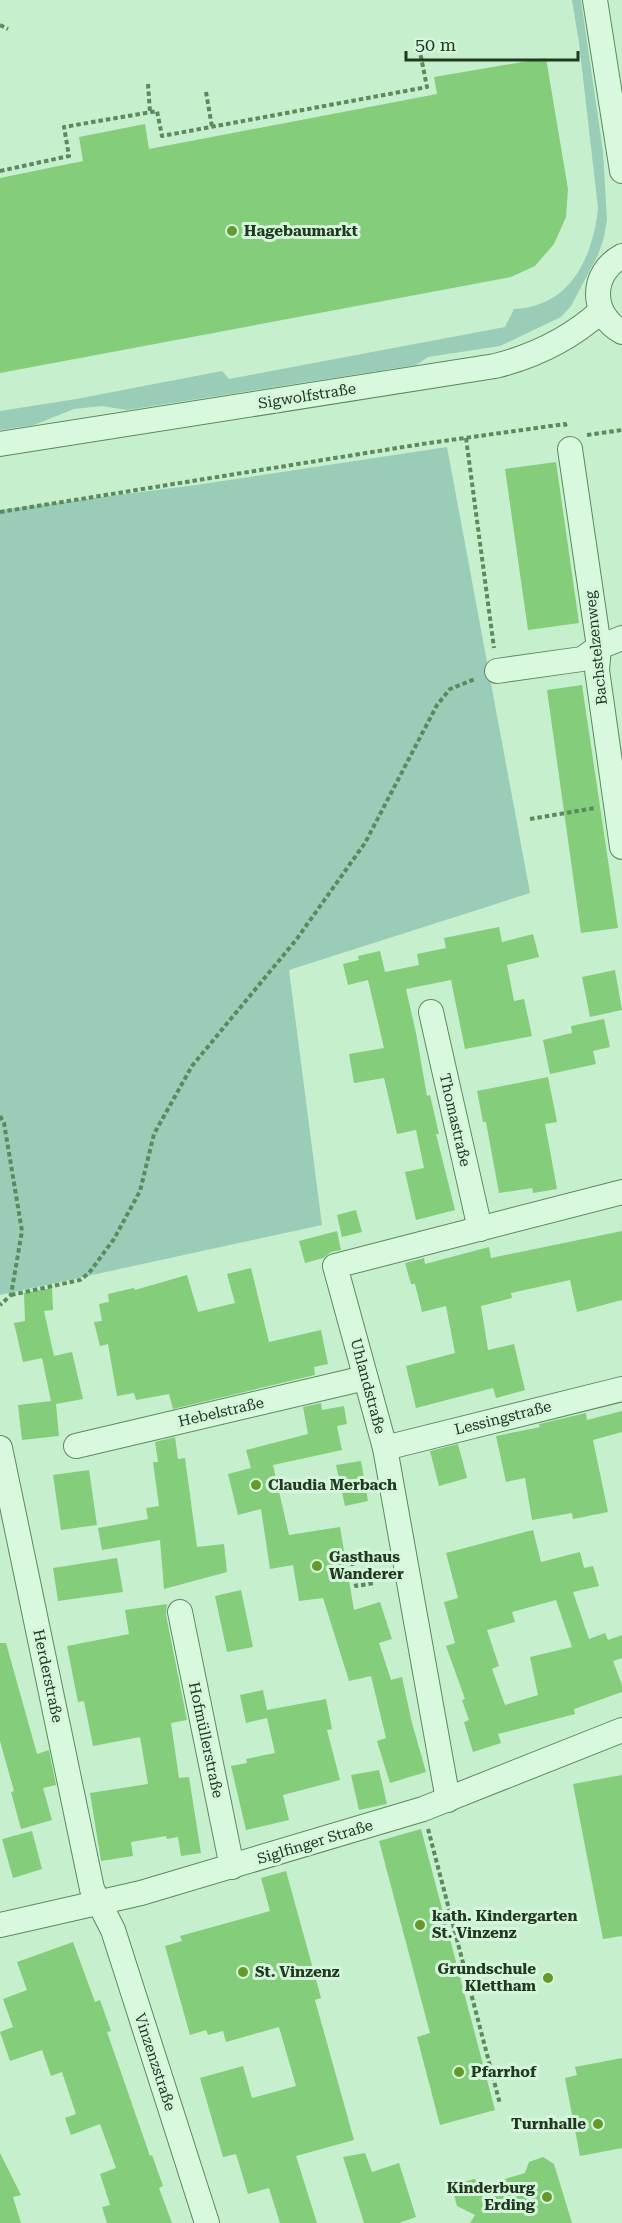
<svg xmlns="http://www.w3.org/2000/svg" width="622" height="2223" font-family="'Roboto Serif',serif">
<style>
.green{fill:#99cdb8}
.building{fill:#83cd7b;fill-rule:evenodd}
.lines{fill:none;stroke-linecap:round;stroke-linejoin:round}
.minor-casing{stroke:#5b8a5c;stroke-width:26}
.path{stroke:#5b8a5c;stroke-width:4;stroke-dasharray:4.5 3;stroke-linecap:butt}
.minor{stroke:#d9f9df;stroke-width:24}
.poi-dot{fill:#659a2b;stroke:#d5f6dc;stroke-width:2}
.labels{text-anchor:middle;stroke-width:6;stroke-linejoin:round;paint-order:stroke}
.poi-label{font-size:15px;font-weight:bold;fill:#203a1f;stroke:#d5f6dc;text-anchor:start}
.street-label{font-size:15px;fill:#203a1f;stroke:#d5f6dc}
</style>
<rect width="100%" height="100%" fill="#c6efcd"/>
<g class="green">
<path d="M 572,0 L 581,0 L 603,152 L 607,219 L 604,237 L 598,255 L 571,306 L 561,317 L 500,346 L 428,357 L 416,365 L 127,410 L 102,406 L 74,409 L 34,425 L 0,430 L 0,411 L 76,399 L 222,371 L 229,379 L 505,327 L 514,309 C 570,307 593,258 598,208 L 579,43 Z"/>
<polygon points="447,447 530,893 289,970 322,1225 0,1295 0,510 196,485"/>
</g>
<g class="building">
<polygon points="546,58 568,189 566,217 554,244 535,266 511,277 0,373 0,178 83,161 79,137 145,124 149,149 437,94 434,77"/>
<polygon points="556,462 579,623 528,630 505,469"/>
<polygon points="582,685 618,928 581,933 547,690"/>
<polygon points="499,927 502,942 533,934 539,957 507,965 514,1001 524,999 532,1036 465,1049 451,980 406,989 416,1033 427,1096 430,1095 439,1134 436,1134 455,1210 416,1220 405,1172 424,1168 416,1130 397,1134 384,1078 354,1083 349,1054 384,1048 368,980 348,985 343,964 359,960 358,956 380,951 385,972 419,965 417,954 446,948 444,938"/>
<polygon points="615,970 622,1010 590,1017 582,977"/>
<polygon points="604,1019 610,1047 593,1051 596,1064 550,1074 543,1040 572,1033 571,1026"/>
<polygon points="548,1077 557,1122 545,1124 557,1189 533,1193 532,1188 499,1193 486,1122 483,1122 477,1091"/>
<polygon points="356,1210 362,1232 342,1237 337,1215"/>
<polygon points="337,1231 341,1250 331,1252 323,1258 305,1263 299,1241"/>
<polygon points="622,1231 622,1300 577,1312 570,1280 511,1293 512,1298 481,1306 488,1350 514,1344 525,1390 496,1398 493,1388 416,1408 406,1366 455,1353 446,1306 422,1312 415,1284 411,1284 405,1263 424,1258 425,1264 489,1247 491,1258"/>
<polygon points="251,1268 269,1342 321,1330 328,1364 314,1367 315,1375 173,1409 169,1394 136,1400 134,1393 117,1396 108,1344 100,1346 94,1322 102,1321 99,1304 109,1302 108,1294 134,1288 135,1290 187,1275 198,1312 235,1303 227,1274"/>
<polygon points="52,1288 53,1310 44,1311 54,1356 49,1357 72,1352 83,1399 56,1404 59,1436 22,1440 18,1405 51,1401 42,1358 23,1362 14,1323 25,1321 24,1293"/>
<polygon points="321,1403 322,1410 344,1406 347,1424 337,1426 342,1450 273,1465 289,1535 340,1527 354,1610 380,1602 392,1639 379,1643 391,1680 402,1677 412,1723 426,1772 390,1783 377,1741 386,1738 371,1676 349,1681 323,1598 299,1601 293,1565 270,1569 261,1509 238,1515 228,1474 251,1468 246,1450 308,1434 303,1407"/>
<polygon points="622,1411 622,1432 593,1440 608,1512 573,1519 572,1513 532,1520 525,1478 506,1482 496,1436 540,1427 539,1424 586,1413 587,1420"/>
<polygon points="175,1437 178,1459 185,1458 197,1547 224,1544 227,1572 164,1589 160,1540 102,1550 98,1528 148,1519 146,1508 159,1506 153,1462 158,1462 155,1442"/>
<polygon points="458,1444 467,1478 439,1486 430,1451"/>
<polygon points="361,1461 368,1501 345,1506 336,1465"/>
<polygon points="89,1470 97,1525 61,1530 53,1475"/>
<path d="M 533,1530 L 541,1562 L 580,1552 L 584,1568 L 593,1566 L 599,1586 L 573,1592 L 589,1639 L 605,1633 L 608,1640 L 622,1635 L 622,1658 L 613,1661 L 622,1685 L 622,1692 L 574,1709 L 575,1714 L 498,1734 L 501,1743 L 473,1752 L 464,1722 L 469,1720 L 462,1700 L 465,1699 L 446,1646 L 455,1643 L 444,1602 L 458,1598 L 446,1553 ZM 556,1600 L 572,1647 L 530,1657 L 538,1695 L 505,1705 L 492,1669 L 499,1666 L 487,1630 L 515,1622 L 512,1612 Z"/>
<polygon points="117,1558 123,1592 58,1601 53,1568"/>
<polygon points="241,1590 253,1647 227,1652 215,1596"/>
<polygon points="167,1604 166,1615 187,1720 171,1723 179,1778 189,1777 201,1853 181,1856 178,1837 167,1839 166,1836 131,1842 133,1856 101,1861 90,1793 148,1784 140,1737 93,1746 84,1701 78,1702 67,1646 129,1634 125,1610"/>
<polygon points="0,1643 6,1643 37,1754 49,1750 56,1785 43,1788 52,1820 21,1829 11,1792 14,1791 0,1741"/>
<polygon points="263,1690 267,1710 326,1699 332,1729 327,1730 340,1780 283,1795 289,1820 246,1830 231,1766 247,1763 246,1759 275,1753 267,1718 246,1723 240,1695"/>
<polygon points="379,1770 387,1804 359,1810 351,1775"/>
<polygon points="622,1775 622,1936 603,1939 573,1784"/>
<polygon points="421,1829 495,2110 440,2125 417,2037 430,2033 379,1841"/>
<polygon points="32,1831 42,1869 13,1878 2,1839"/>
<polygon points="286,1871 321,1998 315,2000 354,2140 296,2156 317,2223 280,2223 269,2188 248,2194 236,2154 223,2157 200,2078 243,2066 252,2098 296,2086 279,2027 226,2042 223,2031 208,2035 206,2030 190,2035 165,1946 182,1941 180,1936 270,1911 261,1878"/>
<polygon points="73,1942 95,2002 100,2000 111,2031 107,2032 150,2156 152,2155 163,2186 159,2188 172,2223 107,2223 102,2207 110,2205 100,2174 116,2168 100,2124 71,2135 65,2118 76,2114 62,2072 51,2076 42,2050 10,2061 0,2032 13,2027 3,1999 27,1990 17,1962"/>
<polygon points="622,2058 622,2148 580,2156 565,2078 577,2075 575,2067"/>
<polygon points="0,2153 21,2195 13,2197 21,2223 0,2223"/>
<polygon points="365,2153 372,2172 399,2163 416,2217 399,2223 364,2223 343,2157"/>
<polygon points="543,2157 554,2164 572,2223 470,2223 475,2215 457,2206 454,2195 460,2183 474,2179 485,2185 525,2173 529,2162"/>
</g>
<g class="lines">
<defs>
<g id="minor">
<polyline points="595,0 622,171"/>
<path d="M 622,256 C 590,273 590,315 622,332"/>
<path d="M 0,444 L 495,366 C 535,356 570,339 601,311"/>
<polyline points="570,449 599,647 597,670 622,847"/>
<polyline points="497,671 582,659 599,647 622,638"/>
<polyline points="431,1012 480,1229"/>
<polyline points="76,1446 365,1378"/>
<polyline points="0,1448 92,1889 113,1930 207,2223"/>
<polyline points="385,1448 622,1389"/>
<polyline points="180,1612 232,1867"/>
<polyline points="448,1800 385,1448 335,1266 622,1192"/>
<polyline points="0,1925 141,1893 423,1809 622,1730"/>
</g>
</defs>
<use href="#minor" class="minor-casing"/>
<g class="path">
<polyline points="0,25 8,29"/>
<polyline points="148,84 150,112"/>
<polyline points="206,92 212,127"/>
<polyline points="0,171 69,156 64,127 157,111 162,136 427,87 420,52"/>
<polyline points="587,435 622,430"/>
<polyline points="466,438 494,648"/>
<polyline points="0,512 422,444 565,424 566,427"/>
<polyline points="530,819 595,808"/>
<polyline points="0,1116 4,1123 22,1231 11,1295 0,1305"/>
<polyline points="11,1295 80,1280 89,1273 114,1239 140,1191 154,1134 192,1066 296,940 365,843 437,705 450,689 475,679"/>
<polyline points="345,1562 352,1561 356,1586 375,1583"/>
<polyline points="428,1829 500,2104"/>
</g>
<use href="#minor" class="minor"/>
</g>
<g class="poi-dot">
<circle cx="232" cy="231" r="6"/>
<circle cx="256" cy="1485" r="6"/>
<circle cx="317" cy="1566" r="6"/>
<circle cx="420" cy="1925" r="6"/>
<circle cx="243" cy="1972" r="6"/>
<circle cx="548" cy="1978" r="6"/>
<circle cx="459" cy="2072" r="6"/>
<circle cx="598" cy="2124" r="6"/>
<circle cx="547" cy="2197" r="6"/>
</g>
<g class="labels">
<g class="poi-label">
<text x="244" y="236">Hagebaumarkt</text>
<text x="268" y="1490">Claudia Merbach</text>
<text x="329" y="1562">Gasthaus<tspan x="329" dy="17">Wanderer</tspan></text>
<text x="432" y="1921">kath. Kindergarten<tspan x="432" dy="17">St. Vinzenz</tspan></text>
<text x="536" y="1974" text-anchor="end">Grundschule<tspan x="536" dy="17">Klettham</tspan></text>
<text x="255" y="1977">St. Vinzenz</text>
<text x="471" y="2077">Pfarrhof</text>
<text x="586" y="2129" text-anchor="end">Turnhalle</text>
<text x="535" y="2193" text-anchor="end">Kinderburg<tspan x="535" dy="17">Erding</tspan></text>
</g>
<g class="street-label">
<text transform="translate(307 396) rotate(-9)" y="5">Sigwolfstraße</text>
<text transform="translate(596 648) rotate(-96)" y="5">Bachstelzenweg</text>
<text transform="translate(455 1120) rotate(77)" y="5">Thomastraße</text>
<text transform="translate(368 1386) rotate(75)" y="5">Uhlandstraße</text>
<text transform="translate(221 1412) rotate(-13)" y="5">Hebelstraße</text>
<text transform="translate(503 1418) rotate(-14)" y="5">Lessingstraße</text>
<text transform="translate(48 1676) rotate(78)" y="5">Herderstraße</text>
<text transform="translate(206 1740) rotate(78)" y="5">Hofmüllerstraße</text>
<text transform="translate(315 1842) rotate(-17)" y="5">Siglfinger Straße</text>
<text transform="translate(155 2062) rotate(72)" y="5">Vinzenzstraße</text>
</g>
</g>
<path d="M406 51v9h172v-9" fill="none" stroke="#203a1f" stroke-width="3"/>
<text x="415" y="51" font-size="18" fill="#203a1f" stroke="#d5f6dc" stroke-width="4.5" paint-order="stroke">50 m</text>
</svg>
